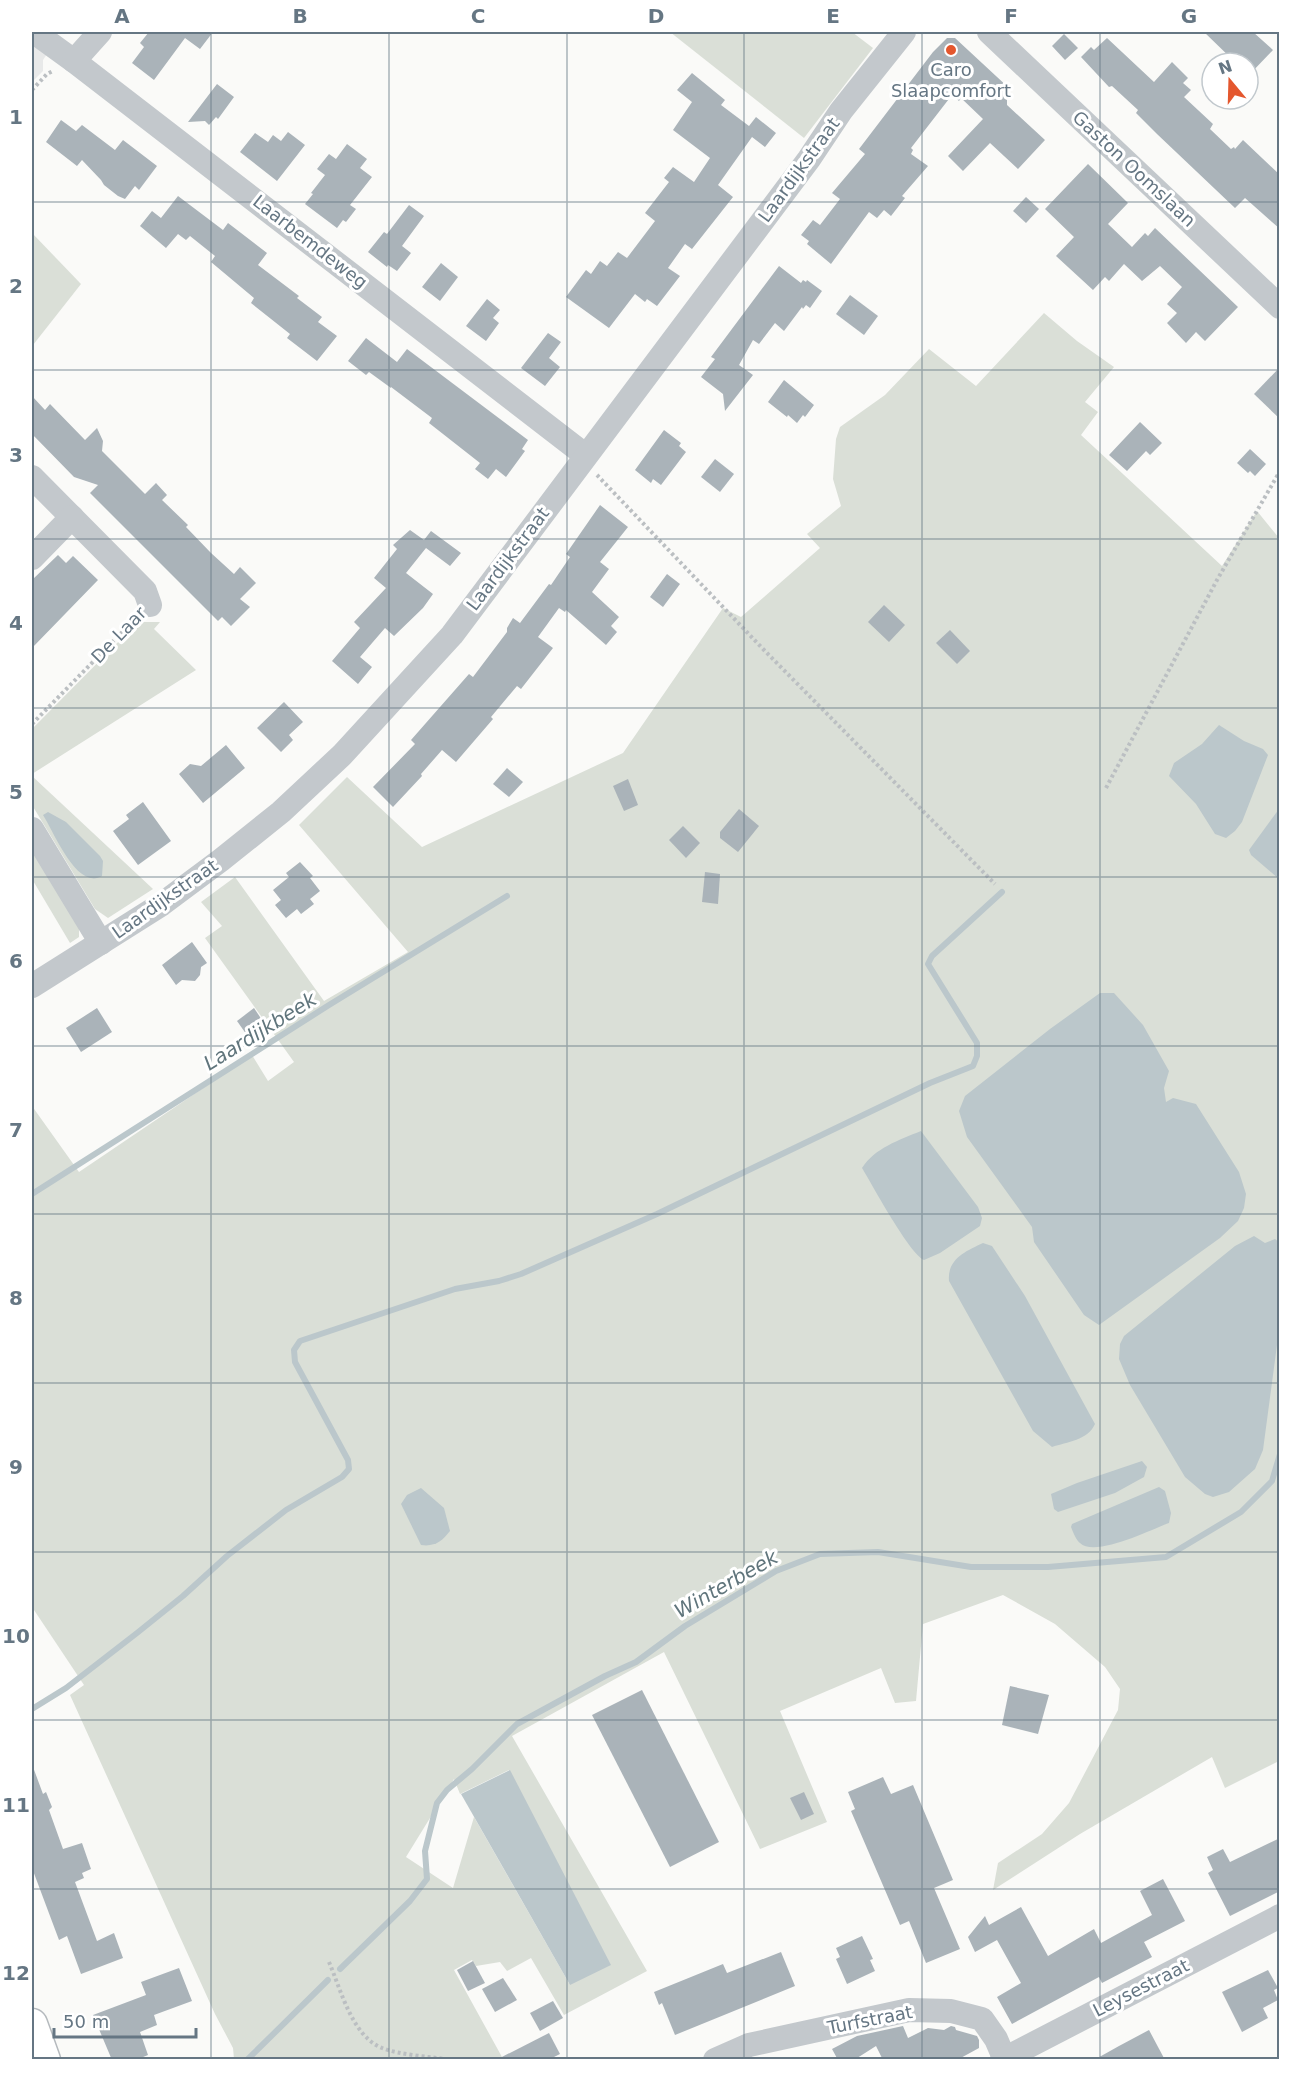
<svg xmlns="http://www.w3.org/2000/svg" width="1311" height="2091" font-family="'DejaVu Sans',sans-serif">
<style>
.built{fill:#e8e9e9}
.green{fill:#dadfd7;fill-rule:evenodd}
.water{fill:#bbc7cb}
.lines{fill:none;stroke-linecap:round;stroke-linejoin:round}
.stream{stroke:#bbc7cb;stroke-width:6}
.building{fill:#aab3b9}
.major-casing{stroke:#b5babe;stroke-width:33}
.path{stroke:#bbbfc2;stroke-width:4;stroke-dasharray:3 3;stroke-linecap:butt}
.minor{stroke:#c3c8cc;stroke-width:24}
.major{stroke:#fff;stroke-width:30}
.grid{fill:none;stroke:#657683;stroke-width:1.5;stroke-opacity:0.55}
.poi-dot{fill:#e4572e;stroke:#fff;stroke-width:2}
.labels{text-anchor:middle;stroke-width:6;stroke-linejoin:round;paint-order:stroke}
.poi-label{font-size:18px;fill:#657683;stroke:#fff}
.street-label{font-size:18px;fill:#657683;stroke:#fff}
.water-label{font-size:20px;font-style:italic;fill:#60757c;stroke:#fff}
.neatline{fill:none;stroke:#657683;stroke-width:2}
.grid-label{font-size:20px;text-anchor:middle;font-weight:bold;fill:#657683}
</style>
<rect width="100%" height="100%" fill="#fafaf8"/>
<polygon class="built" points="32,43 47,54 43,60 43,71 32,82"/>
<g class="green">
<polygon points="670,32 852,32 873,48 804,138"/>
<polygon points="32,233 81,284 33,345 32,344"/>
<path d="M 1044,313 L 1077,341 L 1114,367 L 1085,402 L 1098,412 L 1081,435 L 1222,566 L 1257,511 L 1279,538 L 1279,1761 L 1225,1788 L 1212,1757 L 1080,1834 L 993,1890 L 998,1863 L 1042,1834 L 1069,1803 L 1118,1710 L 1120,1689 L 1105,1667 L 1055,1624 L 1003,1595 L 923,1624 L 916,1701 L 895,1703 L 881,1668 L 780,1711 L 827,1822 L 760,1849 L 664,1652 L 512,1736 L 647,1971 L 564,2015 L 531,1958 L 507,1971 L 500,1962 L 476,1966 L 472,1960 L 454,1970 L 502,2057 L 498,2059 L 234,2059 L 233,2048 L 215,2014 L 70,1695 L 84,1685 L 32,1607 L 32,1106 L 79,1172 L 252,1055 L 268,1081 L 294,1062 L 205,938 L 222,926 L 201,902 L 235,877 L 324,1001 L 408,952 L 299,825 L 347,777 L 422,847 L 623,753 L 723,608 L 741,617 L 820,548 L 807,534 L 841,506 L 833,479 L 836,439 L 840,427 L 885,395 L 929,349 L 976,386 ZM 509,1770 L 570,1985 L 474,1817 L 453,1888 L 406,1857 L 454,1779 L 460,1794 Z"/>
<polygon points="138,622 160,622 154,629 196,670 32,774 32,729"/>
<polygon points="32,776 153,889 108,918 95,909 32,805"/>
<polygon points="32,845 79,928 79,937 70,943 32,879"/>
</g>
<g class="water">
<polygon points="1219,725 1244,741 1263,749 1268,755 1242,822 1235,831 1226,838 1215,834 1196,804 1169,776 1174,763 1202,744"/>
<polygon points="1279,809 1279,879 1251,855 1249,850"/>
<path d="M 48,812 L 66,822 L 100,856 L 103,861 L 102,876 C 77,891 54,832 43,815 Z"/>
<polygon points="1100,993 1114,993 1143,1025 1169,1071 1164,1088 1166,1102 1173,1098 1196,1104 1239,1172 1246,1194 1244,1208 1238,1221 1220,1238 1099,1325 1084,1315 1034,1242 1032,1227 967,1137 959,1111 965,1096 1050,1029"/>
<path d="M 921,1131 L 978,1207 L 982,1218 L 980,1226 L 940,1253 L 924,1260 C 909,1253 873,1186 862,1168 C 875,1148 899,1140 921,1131 Z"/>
<polygon points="1254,1236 1265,1243 1275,1239 1280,1243 1279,1330 1263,1450 1255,1469 1229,1492 1213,1497 1205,1494 1185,1477 1130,1385 1119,1359 1120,1344 1124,1336 1235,1246"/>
<path d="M 983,1243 L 992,1246 L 1025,1296 L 1095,1424 C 1088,1440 1067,1442 1052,1447 L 1033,1431 L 949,1281 C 947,1259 966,1251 983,1243 Z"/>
<polygon points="1142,1461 1147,1467 1144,1477 1115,1493 1058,1512 1054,1509 1051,1494 1077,1483"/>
<path d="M 1159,1487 L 1165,1491 L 1171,1513 L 1169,1523 C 1152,1529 1095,1558 1080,1543 C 1076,1540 1073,1532 1071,1527 L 1072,1524 Z"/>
<path d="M 421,1488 L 444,1508 L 450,1531 C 442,1541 435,1547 421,1545 L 401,1504 L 407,1495 Z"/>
<polygon points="510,1770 611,1965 570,1985 461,1794"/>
</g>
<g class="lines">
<g class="stream">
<polyline points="32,1194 329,1005 507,896"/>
<polyline points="32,1709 66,1688 137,1633 183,1596 227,1556 286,1510 342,1477 349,1469 348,1460 295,1362 294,1350 300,1341 455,1289 499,1281 521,1274 657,1214 930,1083 973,1066 977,1056 977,1043 928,964 932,956 1002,892"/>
<polyline points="340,1969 410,1901 427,1879 425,1851 437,1803 447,1790 472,1769 517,1724 605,1676 636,1662 685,1626 776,1571 820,1554 878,1552 971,1567 1048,1567 1166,1557 1241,1512 1272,1481 1280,1454"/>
<polyline points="247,2060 328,1980"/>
</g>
</g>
<g class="building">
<polygon points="149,32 213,32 200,49 185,38 154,80 132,63 144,47 140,43"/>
<polygon points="1204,32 1253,32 1273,50 1249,75 1248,63 1236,63"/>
<polygon points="1064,34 1078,48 1065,60 1052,46"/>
<polygon points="947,38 955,38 1010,89 1007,93 1007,105 1045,140 1018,169 990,143 963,171 948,156 983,119 961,98 959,101 952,95 911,148 913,150 911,154 928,166 902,196 905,198 891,216 884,210 877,218 869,212 831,264 807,244 809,241 801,235 813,220 820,225 840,199 832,193 865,154 859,149 933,52"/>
<polygon points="1107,38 1154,82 1172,62 1188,78 1183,83 1191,90 1184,97 1213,124 1210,129 1231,149 1234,147 1235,149 1243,140 1280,175 1280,229 1245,198 1235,208 1157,134 1136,113 1138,110 1112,86 1109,87 1081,57 1091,47 1094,50"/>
<polygon points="692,73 725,100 721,105 749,126 756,117 776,133 765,147 752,137 718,185 733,197 692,249 685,244 668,268 680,276 657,306 647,299 645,302 635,294 609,328 566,297 586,270 591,274 600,261 607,266 618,252 627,258 655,221 645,213 669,182 664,178 673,167 694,182 710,158 673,130 692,102 677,90"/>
<polygon points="217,84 234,97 218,119 216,117 209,125 205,121 188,122"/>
<polygon points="61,120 76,131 82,125 115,150 123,140 157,166 139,190 135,186 125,199 118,196 104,185 101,180 82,160 77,166 46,142"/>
<polygon points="288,132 305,145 277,181 240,152 255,133 268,142 273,135 281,141"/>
<polygon points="347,144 367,159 360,168 372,177 350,205 356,209 346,222 343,220 337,228 305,204 313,194 311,193 325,175 317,169 329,154 336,159"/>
<polygon points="1088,164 1128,203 1108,224 1132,247 1145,233 1148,236 1155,228 1238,307 1205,341 1196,332 1186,343 1167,323 1177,313 1167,304 1182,287 1160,266 1142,281 1124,264 1109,281 1105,277 1093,290 1056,256 1074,237 1045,209"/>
<polygon points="178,196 223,230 228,223 267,253 258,265 299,296 297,298 322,317 318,322 337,336 317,361 287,338 290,334 251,303 254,298 211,262 215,256 190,236 186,240 178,234 166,248 140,226 152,211 161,218"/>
<polygon points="1026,197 1039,209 1026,223 1013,211"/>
<polygon points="409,205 424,216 402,246 411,253 397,271 388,265 387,267 368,252 384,232 387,234"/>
<polygon points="441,263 458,277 440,301 422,287"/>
<polygon points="779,266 801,283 803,280 806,282 807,280 822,291 810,308 806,305 803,309 802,307 784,331 775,323 759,344 753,340 739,365 753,375 725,411 723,394 701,377 715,359 711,357"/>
<polygon points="850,295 878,316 864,335 836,314"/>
<polygon points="487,299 500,310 493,318 499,323 486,341 466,326"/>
<polygon points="548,333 561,342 549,358 560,367 545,386 521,368"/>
<polygon points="366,338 397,362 407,349 528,440 522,449 525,451 506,477 496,469 488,479 475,469 480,463 429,423 432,418 391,387 391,388 369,372 366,375 348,361"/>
<polygon points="1280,367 1280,419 1254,394"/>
<polygon points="784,380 814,405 805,417 803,415 797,423 788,415 787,417 768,402"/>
<polygon points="32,396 45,410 50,404 85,440 97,428 103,441 102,451 145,494 156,483 167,495 162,500 188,525 186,527 211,553 234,574 240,567 256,583 240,599 250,607 231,626 222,617 218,621 90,493 98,485 74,477 32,434"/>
<polygon points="1140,422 1162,443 1150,455 1146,451 1127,471 1109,455"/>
<polygon points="664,430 681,443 679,446 686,452 661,485 653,479 651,483 635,470"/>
<polygon points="1250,449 1266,464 1255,476 1250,471 1248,473 1237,463"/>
<polygon points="715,459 734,474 720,492 701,477"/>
<polygon points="600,505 628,527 600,562 609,569 592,592 619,617 611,626 617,632 606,645 566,610 565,612 559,608 538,637 553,648 521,689 517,686 491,717 493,719 456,762 442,750 421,774 422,776 393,807 373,787 415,744 411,740 469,674 473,677 507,632 507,628 513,618 520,623 549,584 551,585 570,557 566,554"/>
<polygon points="410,530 424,540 431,531 461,553 450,566 426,548 406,573 433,594 423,608 394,636 385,628 360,657 372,667 358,684 332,661 360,628 354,622 386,588 374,578 397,549 393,545"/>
<polygon points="58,555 66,563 73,556 98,580 32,648 32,580"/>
<polygon points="667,574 680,584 663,607 650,597"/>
<polygon points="884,605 905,625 889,642 868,622"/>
<polygon points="950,630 970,651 957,664 936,643"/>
<polygon points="284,702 303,722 289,735 293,740 281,752 257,728"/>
<polygon points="226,745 245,768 203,803 179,774 190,764 201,766"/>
<polygon points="507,768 523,782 509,797 493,784"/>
<polygon points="628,779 638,805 624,811 613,786"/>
<polygon points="143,802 171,841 138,865 113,831 129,819 126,815"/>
<polygon points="739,809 759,826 738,852 720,838 720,832"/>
<polygon points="683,826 700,843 686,858 669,840"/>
<polygon points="300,862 313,876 310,878 320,891 310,899 314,904 301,914 297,909 286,918 275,905 281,900 273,890 289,877 286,873"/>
<polygon points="705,872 720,874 718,904 702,902"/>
<polygon points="192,942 207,963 201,967 200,975 195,981 182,980 176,985 162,965"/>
<polygon points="97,1008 112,1032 81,1052 66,1028"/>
<polygon points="254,1008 266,1026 249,1038 237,1021"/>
<polygon points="1010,1686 1049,1695 1038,1734 1002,1725"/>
<polygon points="642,1690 719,1842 670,1867 592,1715"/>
<polygon points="32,1767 33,1767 43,1794 46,1792 52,1807 49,1810 63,1849 82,1843 91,1869 82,1873 84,1878 75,1882 97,1941 114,1933 123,1958 81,1974 67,1936 59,1940 32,1868"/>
<polygon points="883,1777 891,1794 913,1785 953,1880 934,1888 960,1949 926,1963 909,1921 900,1925 851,1811 855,1809 848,1792"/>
<polygon points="804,1792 814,1814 801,1820 790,1798"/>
<polygon points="1280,1838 1280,1891 1230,1916 1208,1873 1213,1870 1207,1857 1223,1849 1230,1862"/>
<polygon points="1163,1879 1185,1921 1144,1942 1152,1957 1102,1983 1099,1977 1012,2024 997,1997 1021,1983 997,1940 975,1952 968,1937 985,1916 989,1925 1021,1907 1048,1956 1094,1929 1101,1943 1152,1915 1140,1891"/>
<polygon points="862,1936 873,1959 870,1960 875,1971 847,1984 836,1959 840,1957 836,1948"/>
<polygon points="781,1952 795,1986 675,2035 662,2003 659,2005 654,1992 723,1964 727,1973"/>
<polygon points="473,1961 485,1983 468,1991 457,1970"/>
<polygon points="179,1968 192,2001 154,2015 157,2025 140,2032 148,2055 136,2060 112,2060 93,2015 146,1995 141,1982"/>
<polygon points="1268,1970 1278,1988 1274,1990 1278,2000 1263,2008 1268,2018 1242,2032 1222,1992"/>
<polygon points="503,1978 517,2000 495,2012 482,1989"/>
<polygon points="553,2001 563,2018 540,2031 530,2013"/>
<polygon points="903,2026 908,2038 928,2028 944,2030 951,2026 955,2027 956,2030 977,2036 979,2040 979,2048 957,2060 883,2060 876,2046 854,2060 838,2060 832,2049 857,2036"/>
<polygon points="1149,2030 1165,2060 1094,2060 1119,2046"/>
<polygon points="549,2033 560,2054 548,2060 496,2060"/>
</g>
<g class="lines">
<defs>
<polyline id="major" points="32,2024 45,2060"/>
</defs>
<use href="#major" class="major-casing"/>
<g class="path">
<polyline points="32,90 47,74 53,71"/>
<polyline points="597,475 764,650 995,884"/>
<polyline points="32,724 136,618"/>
<polyline points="1106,788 1217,580 1280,471"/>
<path d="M 329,1962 C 341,1990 352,2036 382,2048 C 399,2055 433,2057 452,2060"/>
</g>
<g class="minor">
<polyline points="34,32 74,61 585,455"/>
<polyline points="989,32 1280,307"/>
<polyline points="74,61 100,32"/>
<polyline points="32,477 145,591 150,605"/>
<polyline points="32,558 72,517"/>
<polyline points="32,829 101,943"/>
<polyline points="32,986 162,904 221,860 281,812 342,755 452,635 809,159 841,111 904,32"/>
<polyline points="715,2060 749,2045 909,2010 951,2011 982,2019 996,2039 1005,2060"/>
<polyline points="1002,2060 1280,1916"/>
</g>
<use href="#major" class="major"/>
</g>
<path class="grid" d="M 211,32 L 211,2060M 389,32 L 389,2060M 567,32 L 567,2060M 744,32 L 744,2060M 922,32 L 922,2060M 1100,32 L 1100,2060M 32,202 L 1280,202M 32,370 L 1280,370M 32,539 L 1280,539M 32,708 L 1280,708M 32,877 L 1280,877M 32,1046 L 1280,1046M 32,1214 L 1280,1214M 32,1383 L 1280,1383M 32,1552 L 1280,1552M 32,1720 L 1280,1720M 32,1889 L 1280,1889"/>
<circle class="poi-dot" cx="951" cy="50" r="6"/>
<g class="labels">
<g class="poi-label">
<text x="951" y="76">Caro<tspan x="951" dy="21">Slaapcomfort</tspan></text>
</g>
<g class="street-label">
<text transform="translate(1134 169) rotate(43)" y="6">Gaston Oomslaan</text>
<text transform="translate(799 170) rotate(-54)" y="6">Laardijkstraat</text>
<text transform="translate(310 242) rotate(38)" y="6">Laarbemdeweg</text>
<text transform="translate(508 559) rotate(-53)" y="6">Laardijkstraat</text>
<text transform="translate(119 635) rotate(-46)" y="6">De Laar</text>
<text transform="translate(165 899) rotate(-35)" y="6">Laardijkstraat</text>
<text transform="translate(1141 1988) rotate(-27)" y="6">Leysestraat</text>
<text transform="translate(870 2020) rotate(-11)" y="6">Turfstraat</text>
</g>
<g class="water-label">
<text transform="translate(260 1031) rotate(-32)" y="7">Laardijkbeek</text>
<text transform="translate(726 1584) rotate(-30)" y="7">Winterbeek</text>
</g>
</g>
<rect width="1311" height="2091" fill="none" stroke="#ffffff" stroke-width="66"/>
<g transform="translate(1230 81) rotate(341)"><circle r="28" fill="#ffffff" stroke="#c1c8cd" stroke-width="1.5"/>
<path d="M0-4.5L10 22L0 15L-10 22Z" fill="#e4572e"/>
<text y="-9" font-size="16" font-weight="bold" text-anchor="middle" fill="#657683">N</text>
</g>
<path d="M54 2028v9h142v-9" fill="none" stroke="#657683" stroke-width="3"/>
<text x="63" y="2028" font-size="18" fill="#657683" stroke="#ffffff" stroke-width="4.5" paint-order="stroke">50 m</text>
<rect x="33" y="33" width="1245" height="2025" class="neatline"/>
<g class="grid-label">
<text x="122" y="23">A</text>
<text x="300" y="23">B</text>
<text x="478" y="23">C</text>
<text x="656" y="23">D</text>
<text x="833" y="23">E</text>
<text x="1011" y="23">F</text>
<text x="1189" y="23">G</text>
<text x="16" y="124">1</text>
<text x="16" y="293">2</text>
<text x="16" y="462">3</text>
<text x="16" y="630">4</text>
<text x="16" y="799">5</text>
<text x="16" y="968">6</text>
<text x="16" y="1137">7</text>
<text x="16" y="1305">8</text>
<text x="16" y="1474">9</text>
<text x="16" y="1643">10</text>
<text x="16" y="1812">11</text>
<text x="16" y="1980">12</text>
</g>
</svg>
